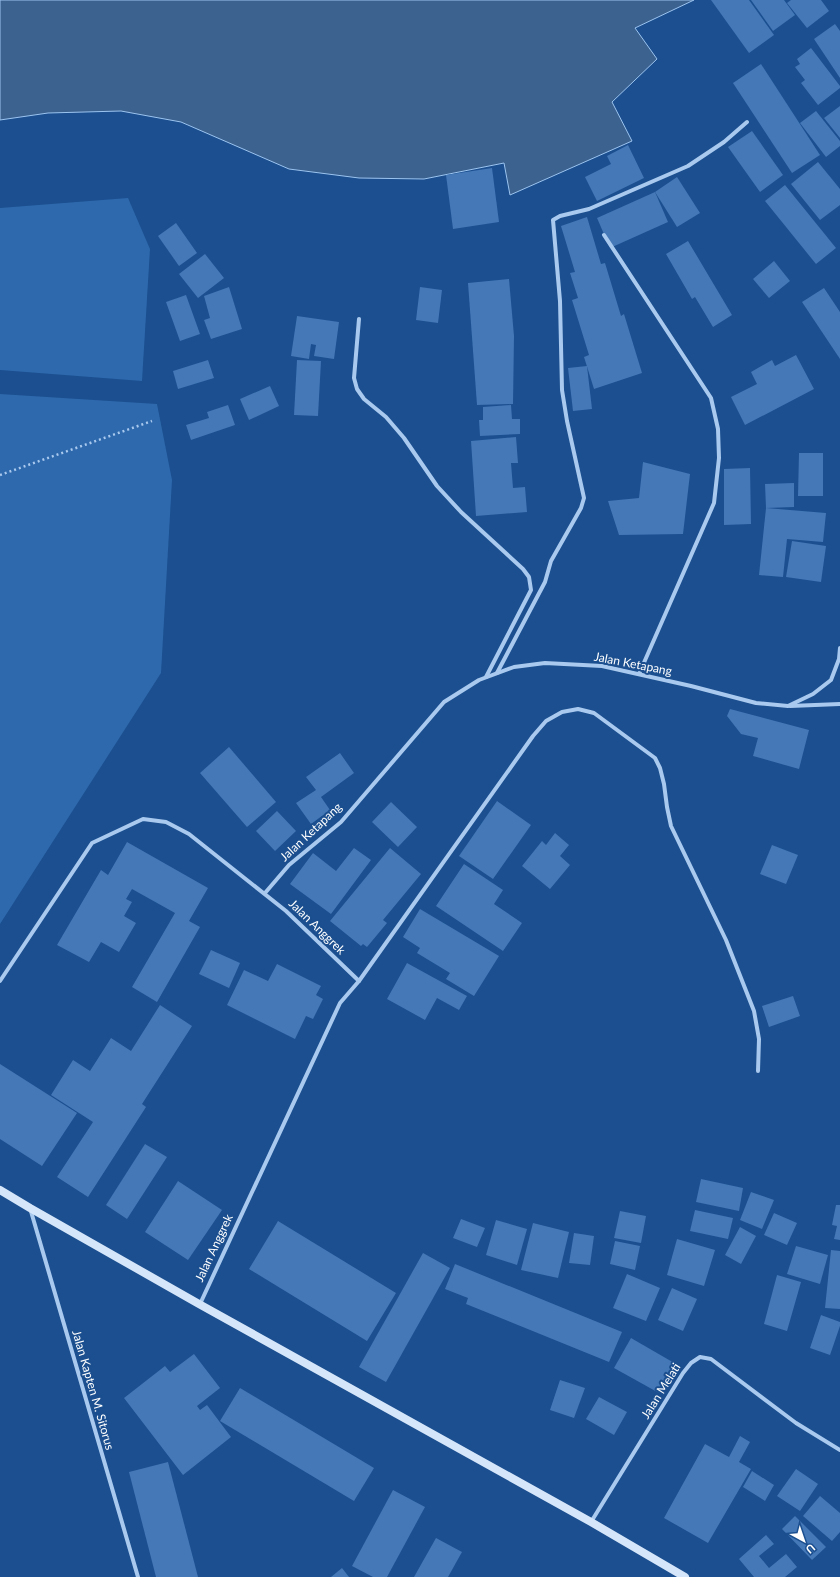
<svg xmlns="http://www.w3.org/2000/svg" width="840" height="1577" font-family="Lato,sans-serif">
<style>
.green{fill:#2e69ad}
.water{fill:#3c6290;stroke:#9cc4f0}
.building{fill:#4478b7}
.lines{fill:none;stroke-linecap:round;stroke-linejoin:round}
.path{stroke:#a9c9ee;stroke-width:2.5;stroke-dasharray:2 3;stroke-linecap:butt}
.minor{stroke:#a9c9ee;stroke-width:4}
.secondary{stroke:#d6e6fa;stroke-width:8}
.labels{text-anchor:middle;stroke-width:4;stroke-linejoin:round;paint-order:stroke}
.street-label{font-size:12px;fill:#fff;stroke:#1b4f8f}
</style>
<rect width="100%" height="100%" fill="#1b4f8f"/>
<g class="green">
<polygon points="128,198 150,249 142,381 0,370 0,208"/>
<polygon points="0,394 157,404 172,480 161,673 0,924"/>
</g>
<polygon class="water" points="0,0 694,0 635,28 657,59 612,102 632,141 510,195 504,163 424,179 359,178 289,169 181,122 121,111 48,113 0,120"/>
<g class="building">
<polygon points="711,0 749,0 774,35 749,53"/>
<polygon points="751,0 784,0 795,15 773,31"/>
<polygon points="791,0 821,0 829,11 807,28 787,3"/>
<polygon points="835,24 840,31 840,78 814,39"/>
<polygon points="811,48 840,86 840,88 818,105 801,83 805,80 795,67 800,64 797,59"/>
<polygon points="761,64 820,155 792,173 733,83"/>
<polygon points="840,106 840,138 824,118"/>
<polygon points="816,111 840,141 840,146 826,157 800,123"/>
<polygon points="752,131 783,175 760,192 728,147"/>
<polygon points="628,145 644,178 597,201 585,177 611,164 607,156"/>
<polygon points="818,162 840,189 840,205 820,220 791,184"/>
<polygon points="492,168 499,222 453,229 446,175"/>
<polygon points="677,177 700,213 677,227 655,192"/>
<polygon points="785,185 836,248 816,264 765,201"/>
<polygon points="655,192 668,222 610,248 597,218"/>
<polygon points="587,217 601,264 605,263 621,316 624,314 642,373 594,389 584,357 589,355 572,300 578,298 570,273 575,272 561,226"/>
<polygon points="176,223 197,253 179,266 158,236"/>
<polygon points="688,241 732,315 713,327 695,297 692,299 666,254"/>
<polygon points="205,254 224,278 198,298 179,274"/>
<polygon points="774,261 790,281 769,298 753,279"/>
<polygon points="509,279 514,336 513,404 477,405 468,283"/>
<polygon points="229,287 242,329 211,339 204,320 210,318 204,296"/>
<polygon points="420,287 442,290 438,323 416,320"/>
<polygon points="824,288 840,312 840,359 802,302"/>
<polygon points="186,295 200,334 180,341 166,302"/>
<polygon points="297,316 339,322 334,359 314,356 316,345 311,344 309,359 291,356"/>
<polygon points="796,355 814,389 745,425 731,397 757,384 751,372 772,360 775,366"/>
<polygon points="208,360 214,378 178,389 173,371"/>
<polygon points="297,360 321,361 318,416 294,415"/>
<polygon points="587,366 592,409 573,411 568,368"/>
<polygon points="270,386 279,406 249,420 240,399"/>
<polygon points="228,405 235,425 191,440 186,425 209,418 207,412"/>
<polygon points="511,405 512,419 520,419 520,434 480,436 479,420 483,420 483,407"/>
<polygon points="516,437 518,463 511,463 513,488 525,487 527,512 476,516 471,441"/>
<polygon points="799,453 823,453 823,496 798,496"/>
<polygon points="643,462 690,474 683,534 619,535 608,501 639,498"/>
<polygon points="750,468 751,524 724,525 724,469"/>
<polygon points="794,483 794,507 766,508 765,484"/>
<polygon points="766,508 826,513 823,542 787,539 783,577 759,575"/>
<polygon points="792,541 826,546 821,582 786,577"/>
<polygon points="730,709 809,730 799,769 753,756 758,738 741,734 727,716"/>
<polygon points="229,747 276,802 247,827 200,773"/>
<polygon points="340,753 354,773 321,797 330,810 311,824 296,803 316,790 306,777"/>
<polygon points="497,801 531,825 493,879 459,856"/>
<polygon points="391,802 417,827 398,847 372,822"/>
<polygon points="277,811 296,831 275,851 256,831"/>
<polygon points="555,833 569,845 560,856 570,865 550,889 522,866 542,841 546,845"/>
<polygon points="127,842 208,888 189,921 200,927 157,1002 132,987 175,913 132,889 126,899 132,902 124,916 136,923 119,952 101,942 89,962 57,945 101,870 108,875"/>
<polygon points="772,845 798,855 786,884 760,874"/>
<polygon points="354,848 371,860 331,914 290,884 313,853 336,871"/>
<polygon points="390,848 421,874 383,920 387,923 367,947 363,944 361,946 330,921"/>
<polygon points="464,864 503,890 494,904 522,923 503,951 436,906"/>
<polygon points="420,909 499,956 474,996 446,979 450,973 417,953 420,948 403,937"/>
<polygon points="211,950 240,963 229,988 199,974"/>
<polygon points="407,963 467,996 459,1010 437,998 425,1020 387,999"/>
<polygon points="277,964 321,986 316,995 323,999 313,1019 306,1016 295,1039 227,1005 244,970 268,981"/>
<polygon points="793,996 800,1016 769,1027 762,1006"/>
<polygon points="160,1005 192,1026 142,1104 146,1107 88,1197 57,1177 93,1122 51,1095 73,1060 90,1071 111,1038 131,1051"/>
<polygon points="0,1064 77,1113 42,1166 0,1139"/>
<polygon points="145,1144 167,1157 127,1219 106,1205"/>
<polygon points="701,1179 743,1188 739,1211 696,1202"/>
<polygon points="178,1181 222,1210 188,1260 145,1232"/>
<polygon points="751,1192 774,1200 762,1229 740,1220"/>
<polygon points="836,1205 840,1205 840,1240 834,1239 837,1226 832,1225"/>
<polygon points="695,1210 733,1218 728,1239 690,1231"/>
<polygon points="620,1211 646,1216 641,1243 614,1238"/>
<polygon points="774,1213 797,1223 787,1245 764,1235"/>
<polygon points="461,1219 485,1228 477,1247 453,1238"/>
<polygon points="496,1220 527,1229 517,1265 486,1255"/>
<polygon points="278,1221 396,1293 367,1341 249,1269"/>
<polygon points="533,1223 569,1232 558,1278 521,1270"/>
<polygon points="740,1227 756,1236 741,1264 725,1255"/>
<polygon points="574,1233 594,1236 590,1265 569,1263"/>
<polygon points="677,1239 715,1250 704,1286 667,1275"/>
<polygon points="615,1241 640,1246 635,1270 610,1264"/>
<polygon points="796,1246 828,1255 820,1284 787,1274"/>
<polygon points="831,1250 840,1251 840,1309 825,1308"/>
<polygon points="423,1253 450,1268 386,1382 359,1367"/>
<polygon points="455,1264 622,1332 609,1362 466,1304 468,1298 445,1289"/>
<polygon points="627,1274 660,1288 646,1321 613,1308"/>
<polygon points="777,1275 801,1282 787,1331 764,1324"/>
<polygon points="672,1288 697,1299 683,1331 658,1320"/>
<polygon points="821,1315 840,1322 840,1326 830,1355 810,1348"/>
<polygon points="631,1338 676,1364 659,1393 614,1368"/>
<polygon points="194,1354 220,1388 197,1406 200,1410 207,1405 231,1437 183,1475 124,1398 165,1366 170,1372"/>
<polygon points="560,1380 585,1388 574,1418 550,1410"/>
<polygon points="240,1388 374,1468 354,1501 220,1421"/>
<polygon points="599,1397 627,1412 614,1435 586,1419"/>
<polygon points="740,1436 750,1442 739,1462 751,1469 708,1543 664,1518 705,1444 729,1457"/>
<polygon points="168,1462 198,1577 156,1577 129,1472"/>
<polygon points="796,1469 818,1484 800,1511 777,1496"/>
<polygon points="752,1471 774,1485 765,1501 743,1487"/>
<polygon points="393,1490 425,1507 387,1577 373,1577 352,1566"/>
<polygon points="820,1496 840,1513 840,1532 832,1541 803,1516"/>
<polygon points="795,1516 826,1547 812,1560 782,1529"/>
<polygon points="766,1535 774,1544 759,1556 769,1568 786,1554 797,1567 785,1577 754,1577 739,1559"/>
<polygon points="436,1538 462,1552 448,1577 414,1577"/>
<polygon points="342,1568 349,1577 331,1577"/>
</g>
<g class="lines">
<polyline class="path" points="0,475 152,421"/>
<g class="minor">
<polyline points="604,235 711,398 718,429 719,458 714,503 639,674"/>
<polyline points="359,319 354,378 357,389 364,399 386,417 404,438 437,486 461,512 523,569 529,577 531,590 486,677"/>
<polyline points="497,673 545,582 551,561 581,508 584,498 567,421 562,390 560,301 553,220 560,216 589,209 688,166 724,142 747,122"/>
<polyline points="790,706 840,704"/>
<polyline points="265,893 289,865 341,822 444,702 479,680 514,667 545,663 602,666 691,686 756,703 788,706 813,694 831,680 839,659 840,648"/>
<polyline points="0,981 92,843 143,819 166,822 189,834 286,911 359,981 340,1003 200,1304"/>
<polyline points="359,981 533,736 546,721 562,712 578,709 594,713 655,758 660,768 664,784 667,807 671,826 726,940 754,1011 759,1039 758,1071"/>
<polyline points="30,1208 138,1577"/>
<polyline points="591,1522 683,1373 691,1363 700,1357 711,1359 796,1423 840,1450"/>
</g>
<polyline class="secondary" points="0,1190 30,1208 199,1304 591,1522 685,1577"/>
</g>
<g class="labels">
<g class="street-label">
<text transform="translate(633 664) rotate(11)" y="4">Jalan Ketapang</text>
<text transform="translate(311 832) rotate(-43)" y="4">Jalan Ketapang</text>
<text transform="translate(317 927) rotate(44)" y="4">Jalan Anggrek</text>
<text transform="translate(214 1248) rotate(-65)" y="4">Jalan Anggrek</text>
<text transform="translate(93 1390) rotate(74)" y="4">Jalan Kapten M. Sitorus</text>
<text transform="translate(661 1391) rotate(-58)" y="4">Jalan Melati</text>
</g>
</g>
<g transform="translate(804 1541) rotate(140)" stroke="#1b4f8f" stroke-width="3" paint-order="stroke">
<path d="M0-3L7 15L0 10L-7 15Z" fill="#ffffff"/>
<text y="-6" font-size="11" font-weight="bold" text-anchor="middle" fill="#ffffff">U</text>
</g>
</svg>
